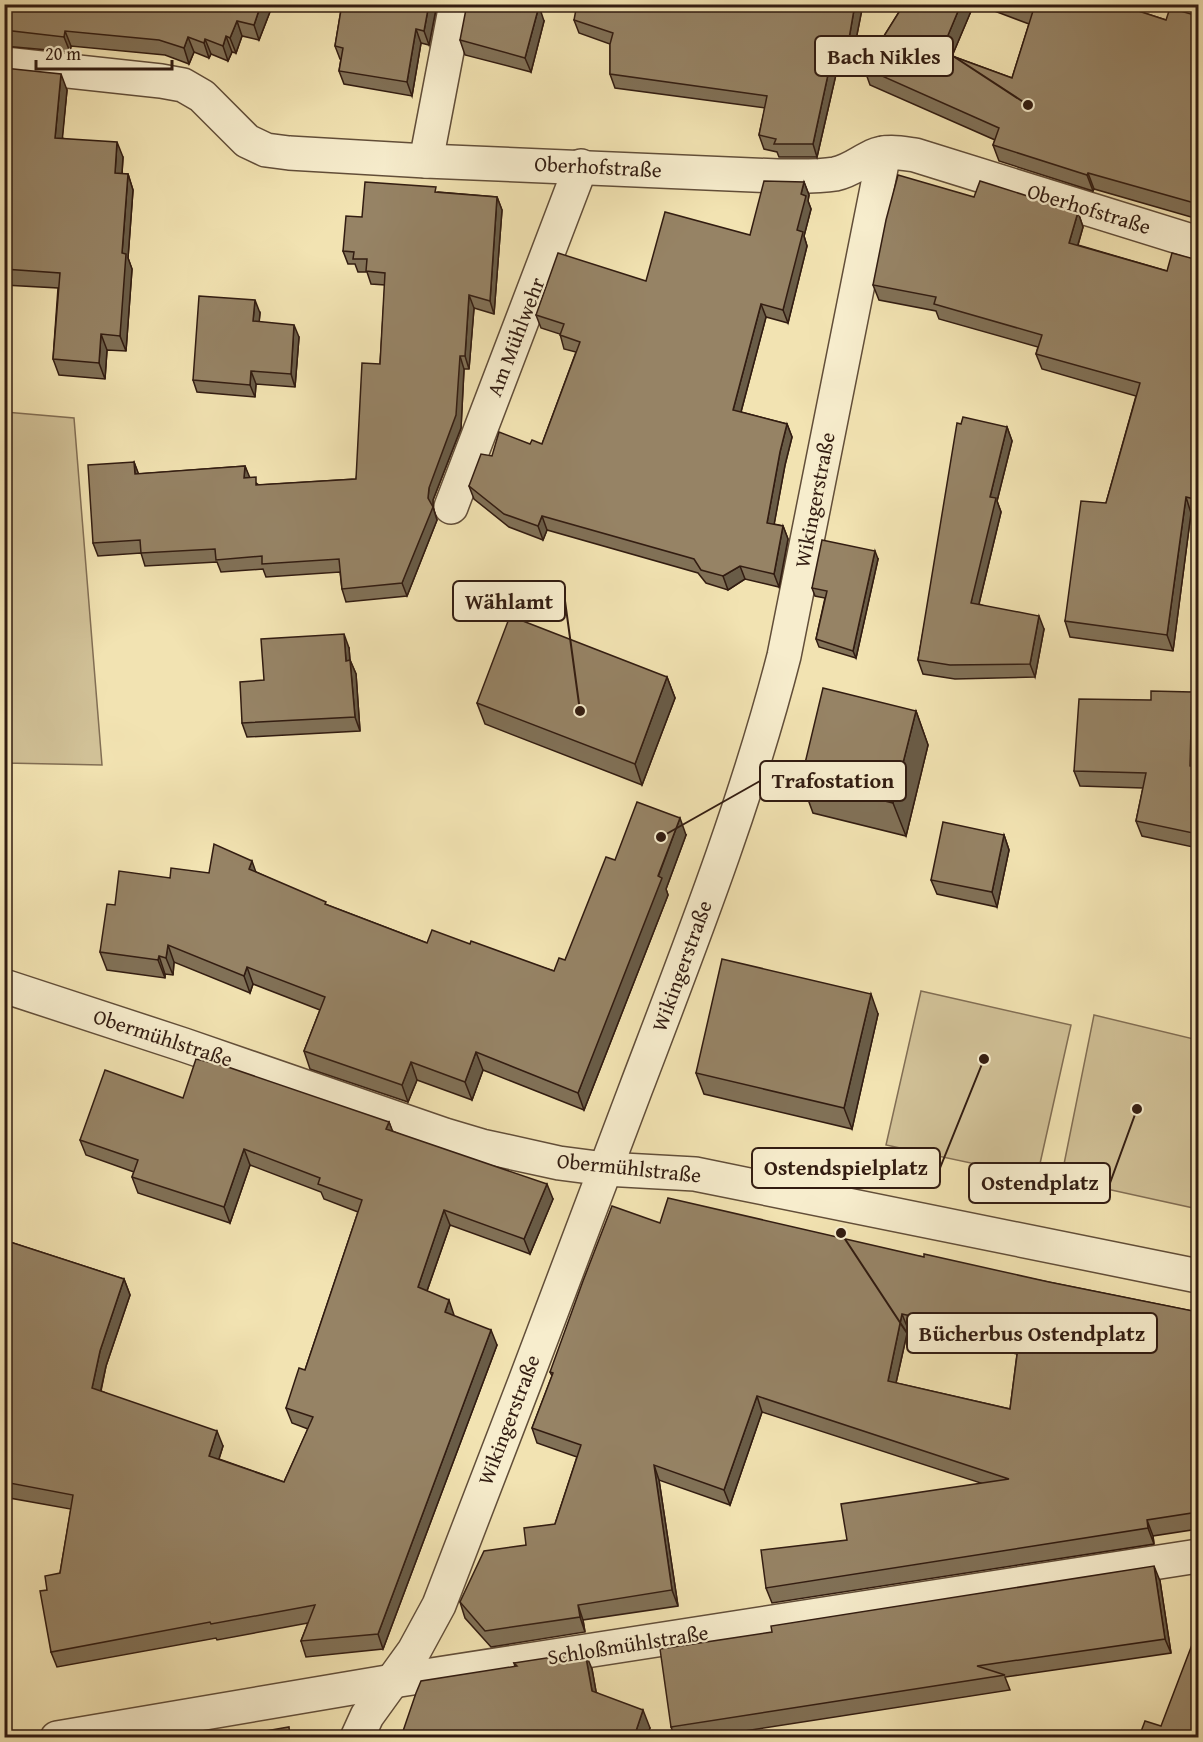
<svg xmlns="http://www.w3.org/2000/svg" width="1203" height="1742" font-family="'Gentium Book Plus',serif">
<style>
.green{fill:#d1c197;stroke:#826e54;stroke-width:1.5}
.lines{fill:none;stroke-linecap:round;stroke-linejoin:round}
.minor-casing{stroke:#624e39;stroke-width:36}
.minor{stroke:#f7edcd;stroke-width:33}
.wall{fill:#817157;stroke:#321c11;stroke-width:1.5;fill-rule:evenodd}
.shaded-wall{fill:#695c47;stroke:#321c11;stroke-width:1.5}
.building{fill:#968365;stroke:#321c11;stroke-width:1.5;fill-rule:evenodd}
.labels{text-anchor:middle;stroke-width:4.5;stroke-linejoin:round;paint-order:stroke}
.street-label{font-size:21px;fill:#321c11;stroke:#f7edcd}
.leader{fill:none;stroke:#321c11;stroke-width:2}
.callout-dot{fill:#321c11;stroke:#f7edcd;stroke-width:2}
.callout{fill:#f7edcd;stroke:#321c11;stroke-width:2}
.callout-label{font-size:22px;text-anchor:middle;font-weight:bold;fill:#321c11}
</style>
<rect width="100%" height="100%" fill="#f2e3b2"/>
<filter id="stains"><feTurbulence type="fractalNoise" baseFrequency=".00333" numOctaves="4"/><feColorMatrix values="0 0 0 0 .2 0 0 0 0 .09 0 0 0 0 .02 0 0 0 .5 -.17"/></filter>
<radialGradient id="worn" r=".72"><stop offset=".6" stop-color="#630" stop-opacity="0"/><stop offset="1" stop-color="#630" stop-opacity=".3"/></radialGradient>
<g class="green">
<polygon points="5,412 74,418 102,765 5,763"/>
<polygon points="921,991 1071,1025 1037,1177 886,1145"/>
<polygon points="1094,1015 1198,1040 1198,1209 1061,1179"/>
</g>
<g class="lines">
<defs>
<g id="minor">
<path d="M 4,64 L 161,81 L 183,85 L 202,96 L 247,141 L 266,150 L 289,153 L 426,161 L 778,176 C 797,176 817,177 835,174 C 850,171 860,162 873,156 C 886,150 901,153 915,155 L 1198,243"/>
<polyline points="426,161 456,4"/>
<polyline points="451,507 581,166"/>
<polyline points="4,986 184,1045 445,1135 482,1146 559,1163 605,1169 695,1174 1198,1276"/>
<polyline points="57,1738 393,1681 1198,1556"/>
<path d="M 357,1738 L 367,1716 L 414,1651 L 439,1605 C 506,1433 571,1261 636,1088 C 690,946 746,804 784,656 L 884,153"/>
</g>
</defs>
<use href="#minor" class="minor-casing"/>
<use href="#minor" class="minor"/>
</g>
<g class="wall">
<polygon points="4,4 273,4 259,40 242,36 236,53 232,52 228,61 211,54 209,58 194,52 189,64 165,55 71,46 70,52 4,46"/>
<polygon points="342,4 437,4 429,45 421,43 412,96 344,84 339,71 341,59 340,59 335,46"/>
<polygon points="863,4 849,75 837,70 817,157 779,157 777,152 764,149 759,135 765,108 615,88 610,74 610,44 579,33 574,20"/>
<polygon points="904,4 974,4 952,56 1012,78 1029,24 976,4 1117,4 1166,20 1198,16 1198,219 1094,189 1093,191 999,161 993,145 995,140 870,85 864,68"/>
<polygon points="544,21 531,72 465,55 460,40"/>
<polygon points="4,68 67,90 62,138 123,157 122,174 128,174 133,190 128,258 132,269 126,351 107,350 105,379 59,375 53,359 58,288 4,285"/>
<polygon points="804,182 809,195 808,201 811,209 804,236 807,246 788,323 766,317 741,412 787,424 792,437 785,465 774,524 783,526 788,539 779,587 745,579 728,590 706,583 698,573 547,530 543,540 509,527 474,499 469,486 492,456 530,444 542,444 576,352 564,349 560,334 541,328 536,315 646,281 750,235"/>
<polygon points="438,192 497,197 502,210 494,314 474,308 469,369 464,369 461,428 433,500 433,507 437,520 407,596 346,602 342,589 340,572 266,577 263,569 221,572 217,562 145,566 141,553 98,556 93,543 134,462 138,474 245,466 249,478 259,485 356,479 380,364 385,285 371,284 367,272 358,272 355,264 348,264 343,251 362,217"/>
<polygon points="974,197 1078,212 1083,227 1078,245 1167,271 1198,260 1198,514 1191,513 1173,651 1070,637 1065,621 1106,503 1136,396 1042,369 1036,354 1038,347 939,319 936,311 879,300 873,285"/>
<polygon points="260,313 259,322 299,337 295,387 256,384 255,397 197,392 193,380"/>
<polygon points="961,424 1007,427 1012,441 997,501 1001,512 979,604 1044,629 1035,677 955,679 923,674 918,660"/>
<polygon points="878,559 856,658 819,647 816,639 825,598 815,596 812,588"/>
<polygon points="349,648 350,660 356,674 360,731 247,737 242,723 264,680"/>
<polygon points="667,677 675,698 642,785 485,724 477,703"/>
<polygon points="1192,692 1197,707 1196,767 1198,768 1198,849 1198,848 1142,836 1136,821 1143,788 1080,786 1074,771 1151,700"/>
<polygon points="916,711 928,745 906,836 813,813 801,780"/>
<polygon points="686,835 666,889 668,895 584,1110 483,1070 472,1100 417,1080 408,1102 310,1069 304,1051 320,1010 253,984 250,993 174,962 173,975 165,974 165,978 107,970 100,952 115,905 170,878 256,872 327,905 427,943 470,944 554,971 565,960 615,860"/>
<polygon points="1004,835 1009,850 997,907 937,894 931,880"/>
<polygon points="878,1014 852,1129 704,1094 696,1073"/>
<polygon points="183,1098 389,1122 392,1131 553,1199 530,1254 450,1225 427,1291 454,1316 497,1345 383,1649 306,1657 301,1641 308,1623 217,1640 216,1638 57,1667 51,1652 47,1590 60,1573 71,1509 4,1497 4,1240 124,1279 130,1295 106,1366 101,1391 223,1446 219,1459 284,1482 308,1429 292,1423 286,1408 305,1370 358,1212 324,1199 321,1192 250,1165 230,1223 138,1193 132,1177 134,1172 86,1155 80,1140"/>
<path d="M 660,1223 L 924,1257 L 1198,1312 L 1198,1529 L 1153,1536 L 1154,1544 L 772,1603 L 766,1588 L 847,1540 L 981,1483 L 762,1412 L 730,1505 L 659,1480 L 678,1606 L 583,1620 L 585,1632 L 491,1647 L 465,1618 L 460,1602 L 526,1545 L 555,1524 L 577,1457 L 537,1443 L 532,1428 L 552,1376 L 550,1372 ZM 908,1329 L 1017,1354 L 1010,1409 L 896,1383 Z"/>
<polygon points="1160,1581 1171,1653 1005,1677 1010,1690 705,1737 675,1737 671,1727"/>
<polygon points="514,1663 592,1669 596,1692 650,1728 646,1737 401,1737 515,1666"/>
</g>
<g class="shaded-wall">
<polygon points="261,4 273,4 259,40 254,25"/>
<polygon points="429,4 437,4 429,45 424,31"/>
<polygon points="855,4 863,4 849,75 845,62"/>
<polygon points="961,4 974,4 947,68 941,52"/>
<polygon points="539,6 544,21 531,72 525,58"/>
<polygon points="237,21 242,36 236,53 230,38"/>
<polygon points="416,29 421,43 412,96 407,82"/>
<polygon points="65,31 71,46 70,52 64,37"/>
<polygon points="226,36 232,52 228,61 223,46"/>
<polygon points="188,37 194,52 189,64 184,48"/>
<polygon points="205,39 211,54 209,58 204,43"/>
<polygon points="832,56 837,70 817,157 813,144"/>
<polygon points="61,74 67,90 61,153 55,138"/>
<polygon points="117,142 123,157 121,189 115,173"/>
<polygon points="1088,173 1094,189 1093,191 1087,175"/>
<polygon points="128,174 133,190 128,258 132,269 126,351 120,336 122,253"/>
<polygon points="804,182 809,195 808,201 811,209 804,236 807,246 788,323 783,310 797,230 801,194"/>
<polygon points="497,197 502,210 494,314 490,301"/>
<polygon points="1078,212 1083,227 1074,258 1069,243"/>
<polygon points="469,295 474,308 469,369 465,356"/>
<polygon points="255,300 260,313 258,334 253,321"/>
<polygon points="761,304 766,317 738,423 733,410"/>
<polygon points="294,325 299,337 295,387 291,374"/>
<polygon points="101,334 107,350 105,379 99,363"/>
<polygon points="460,356 464,369 461,428 433,500 433,507 437,520 407,596 402,583 428,498 429,488"/>
<polygon points="251,371 256,384 255,397 250,385"/>
<polygon points="787,424 792,437 785,465 772,536 767,523 780,452"/>
<polygon points="1007,427 1012,441 997,501 1001,512 976,616 971,603 990,497"/>
<polygon points="134,462 139,475 135,474"/>
<polygon points="245,466 250,478 244,478"/>
<polygon points="1186,497 1191,513 1173,651 1167,635"/>
<polygon points="542,516 547,530 543,540 538,526"/>
<polygon points="783,526 788,539 779,587 774,574"/>
<polygon points="875,551 878,559 856,658 853,651"/>
<polygon points="740,566 745,579 728,590 723,576"/>
<polygon points="1039,616 1044,629 1035,677 1030,664"/>
<polygon points="344,634 349,648 351,675 346,661"/>
<polygon points="350,660 356,674 360,731 355,717"/>
<polygon points="667,677 675,698 642,785 635,764"/>
<polygon points="1192,692 1197,707 1196,781 1190,766"/>
<polygon points="916,711 928,745 906,836 893,803"/>
<polygon points="680,818 686,835 666,889 668,895 584,1110 578,1093"/>
<polygon points="1004,835 1009,850 997,907 992,892"/>
<polygon points="252,861 258,878 249,869"/>
<polygon points="168,945 174,962 173,975 166,958"/>
<polygon points="159,956 165,974 165,978 158,960"/>
<polygon points="247,967 253,984 250,993 244,976"/>
<polygon points="871,994 878,1014 852,1129 844,1108"/>
<polygon points="476,1052 483,1070 472,1100 465,1082"/>
<polygon points="411,1062 417,1080 408,1102 402,1085"/>
<polygon points="389,1122 395,1137 386,1129"/>
<polygon points="244,1149 250,1165 230,1223 224,1207"/>
<polygon points="547,1184 553,1199 530,1254 524,1239"/>
<polygon points="444,1210 450,1225 423,1302 418,1287"/>
<polygon points="124,1279 130,1295 106,1366 98,1403 92,1388 100,1351"/>
<polygon points="449,1300 454,1315 451,1328 445,1312"/>
<polygon points="902,1314 908,1329 893,1396 888,1381"/>
<polygon points="491,1330 497,1345 383,1649 378,1634"/>
<polygon points="757,1396 762,1412 730,1505 724,1490"/>
<polygon points="217,1431 223,1446 215,1471 209,1456"/>
<polygon points="654,1465 659,1480 678,1606 672,1590"/>
<polygon points="1147,1520 1153,1536 1154,1544 1148,1528"/>
<polygon points="1154,1566 1160,1581 1171,1653 1165,1639"/>
<polygon points="578,1605 583,1620 585,1632 580,1617"/>
<polygon points="585,1652 592,1669 599,1708 592,1691"/>
<polygon points="643,1710 650,1728 646,1737 634,1737"/>
</g>
<g class="building">
<polygon points="4,4 261,4 254,25 237,21 230,38 226,36 223,46 205,39 204,43 188,37 184,48 159,40 65,31 64,37 4,30"/>
<polygon points="342,4 429,4 424,31 416,29 407,82 339,71 343,48 335,46"/>
<polygon points="467,4 532,4 539,6 525,58 460,40"/>
<polygon points="577,4 855,4 845,62 832,56 813,144 774,144 776,139 759,135 767,96 610,74 610,44 613,33 574,20"/>
<polygon points="904,4 961,4 941,52 1012,78 1033,11 1015,4 1117,4 1166,20 1170,8 1198,16 1198,204 1088,173 1087,175 993,145 999,128 864,68"/>
<polygon points="4,68 61,74 55,138 117,142 115,173 128,174 122,253 126,254 120,336 101,334 99,363 53,359 60,273 4,269"/>
<polygon points="898,175 974,197 980,181 1078,212 1069,243 1167,271 1172,253 1198,260 1198,500 1186,497 1167,635 1065,621 1081,501 1106,503 1140,383 1036,354 1042,335 934,304 936,297 873,285 886,220"/>
<polygon points="764,181 804,182 801,194 806,196 797,230 803,232 783,310 761,304 733,410 787,424 780,452 767,523 783,526 774,574 740,566 723,576 701,570 694,559 542,516 538,526 504,514 469,486 481,454 492,456 499,432 530,444 532,440 542,444 580,342 560,335 564,324 536,315 558,253 646,281 665,212 750,235"/>
<polygon points="365,182 436,187 435,192 497,197 490,301 469,295 465,356 460,356 456,415 429,488 428,498 433,507 402,583 342,589 339,559 262,564 262,556 216,560 215,549 141,553 140,540 93,543 88,465 134,462 135,474 245,466 244,478 256,477 256,485 356,479 362,363 380,364 385,273 366,271 367,259 353,259 354,252 343,251 346,216 362,217"/>
<polygon points="199,296 255,300 253,321 294,325 291,374 251,371 250,385 193,380"/>
<polygon points="963,417 1007,427 990,497 996,498 971,603 1039,616 1030,664 950,665 918,660 957,423 961,424"/>
<polygon points="822,540 875,551 853,651 816,639 827,591 812,588"/>
<polygon points="510,616 667,677 635,764 477,703"/>
<polygon points="344,634 346,661 350,660 355,717 242,723 240,682 264,680 261,639"/>
<polygon points="823,688 916,711 893,803 801,780"/>
<polygon points="1151,691 1192,692 1190,766 1198,768 1198,843 1196,842 1198,834 1136,821 1146,773 1074,771 1079,699 1151,700"/>
<polygon points="637,802 680,818 658,876 662,878 578,1093 476,1052 465,1082 411,1062 402,1085 304,1051 325,997 247,967 244,976 168,945 166,958 159,956 158,960 100,952 107,904 115,905 119,871 170,878 171,868 209,873 214,844 252,861 249,869 326,902 325,904 427,943 432,930 470,944 471,941 554,971 559,958 565,960 606,857 615,860"/>
<polygon points="943,822 1004,835 992,892 931,880"/>
<polygon points="722,959 871,994 844,1108 696,1073"/>
<polygon points="196,1059 222,1065 389,1122 386,1129 547,1184 524,1239 444,1210 418,1287 449,1300 445,1312 491,1330 378,1634 301,1641 315,1605 211,1624 210,1622 51,1652 40,1591 47,1590 45,1576 60,1573 73,1495 4,1482 4,1240 124,1279 100,1351 92,1388 217,1431 209,1456 284,1482 313,1417 286,1408 299,1368 305,1370 362,1200 318,1184 320,1178 244,1149 224,1207 132,1177 138,1160 80,1140 105,1070 183,1098"/>
<path d="M 668,1198 L 924,1257 L 924,1254 L 1049,1282 L 1198,1312 L 1198,1512 L 1147,1520 L 1148,1528 L 766,1588 L 761,1550 L 847,1540 L 841,1504 L 1009,1479 L 757,1396 L 724,1490 L 654,1465 L 672,1590 L 578,1605 L 580,1617 L 485,1631 L 460,1602 L 484,1551 L 526,1545 L 524,1528 L 555,1524 L 581,1445 L 532,1428 L 553,1373 L 550,1372 L 583,1281 L 612,1206 L 660,1223 ZM 902,1314 L 1019,1340 L 1010,1409 L 888,1381 Z"/>
<polygon points="1154,1566 1165,1639 977,1666 1005,1675 671,1727 660,1649 772,1632 771,1626"/>
<polygon points="1198,1629 1198,1737 1139,1737 1145,1721 1161,1726"/>
<polygon points="585,1652 592,1691 643,1710 634,1737 597,1737 592,1735 580,1737 401,1737 416,1693 421,1681 517,1666 514,1663"/>
<polygon points="289,1727 290,1737 231,1737"/>
</g>
<g class="labels">
<g class="street-label">
<text transform="translate(598 167) rotate(3)" y="7">Oberhofstraße</text>
<text transform="translate(1089 209) rotate(17)" y="7">Oberhofstraße</text>
<text transform="translate(516 337) rotate(-69)" y="7">Am Mühlwehr</text>
<text transform="translate(815 500) rotate(-79)" y="7">Wikingerstraße</text>
<text transform="translate(682 966) rotate(-70)" y="7">Wikingerstraße</text>
<text transform="translate(163 1038) rotate(18)" y="7">Obermühlstraße</text>
<text transform="translate(629 1168) rotate(6)" y="7">Obermühlstraße</text>
<text transform="translate(509 1420) rotate(-69)" y="7">Wikingerstraße</text>
<text transform="translate(628 1645) rotate(-9)" y="7">Schloßmühlstraße</text>
</g>
</g>
<path class="leader" d="M1028 105L953 56M580 711L565 601M661 837L760 781M984 1059L940 1168M1137 1109L1110 1183M841 1233L907 1333"/>
<g class="callout-dot">
<circle cx="1028" cy="105" r="6"/>
<circle cx="580" cy="711" r="6"/>
<circle cx="661" cy="837" r="6"/>
<circle cx="984" cy="1059" r="6"/>
<circle cx="1137" cy="1109" r="6"/>
<circle cx="841" cy="1233" r="6"/>
</g>
<g class="callout">
<rect x="815" y="36" width="138" height="40" rx="6"/>
<rect x="453" y="581" width="112" height="40" rx="6"/>
<rect x="760" y="761" width="146" height="40" rx="6"/>
<rect x="752" y="1148" width="188" height="40" rx="6"/>
<rect x="969" y="1163" width="141" height="40" rx="6"/>
<rect x="907" y="1313" width="250" height="40" rx="6"/>
</g>
<g class="callout-label">
<text x="884" y="64">Bach Nikles</text>
<text x="509" y="609">Wählamt</text>
<text x="833" y="788">Trafostation</text>
<text x="846" y="1175">Ostendspielplatz</text>
<text x="1040" y="1190">Ostendplatz</text>
<text x="1032" y="1341">Bücherbus Ostendplatz</text>
</g>
<rect width="1203" height="1742" fill="none" stroke="#f2e3b2" stroke-width="24"/>
<rect x="6" y="6" width="1191" height="1730" fill="none" stroke="#321c11" stroke-width="3"/>
<rect x="12" y="12" width="1179" height="1718" fill="none" stroke="#321c11" stroke-width="1.5"/>
<path d="M36 60v9h136v-9" fill="none" stroke="#321c11" stroke-width="3"/>
<text x="45" y="60" font-size="18" fill="#321c11" stroke="#f7edcd" stroke-width="4.5" paint-order="stroke">20 m</text>
<rect width="100%" height="100%" filter="url(#stains)"/>
<rect width="100%" height="100%" fill="url(#worn)"/>
</svg>
